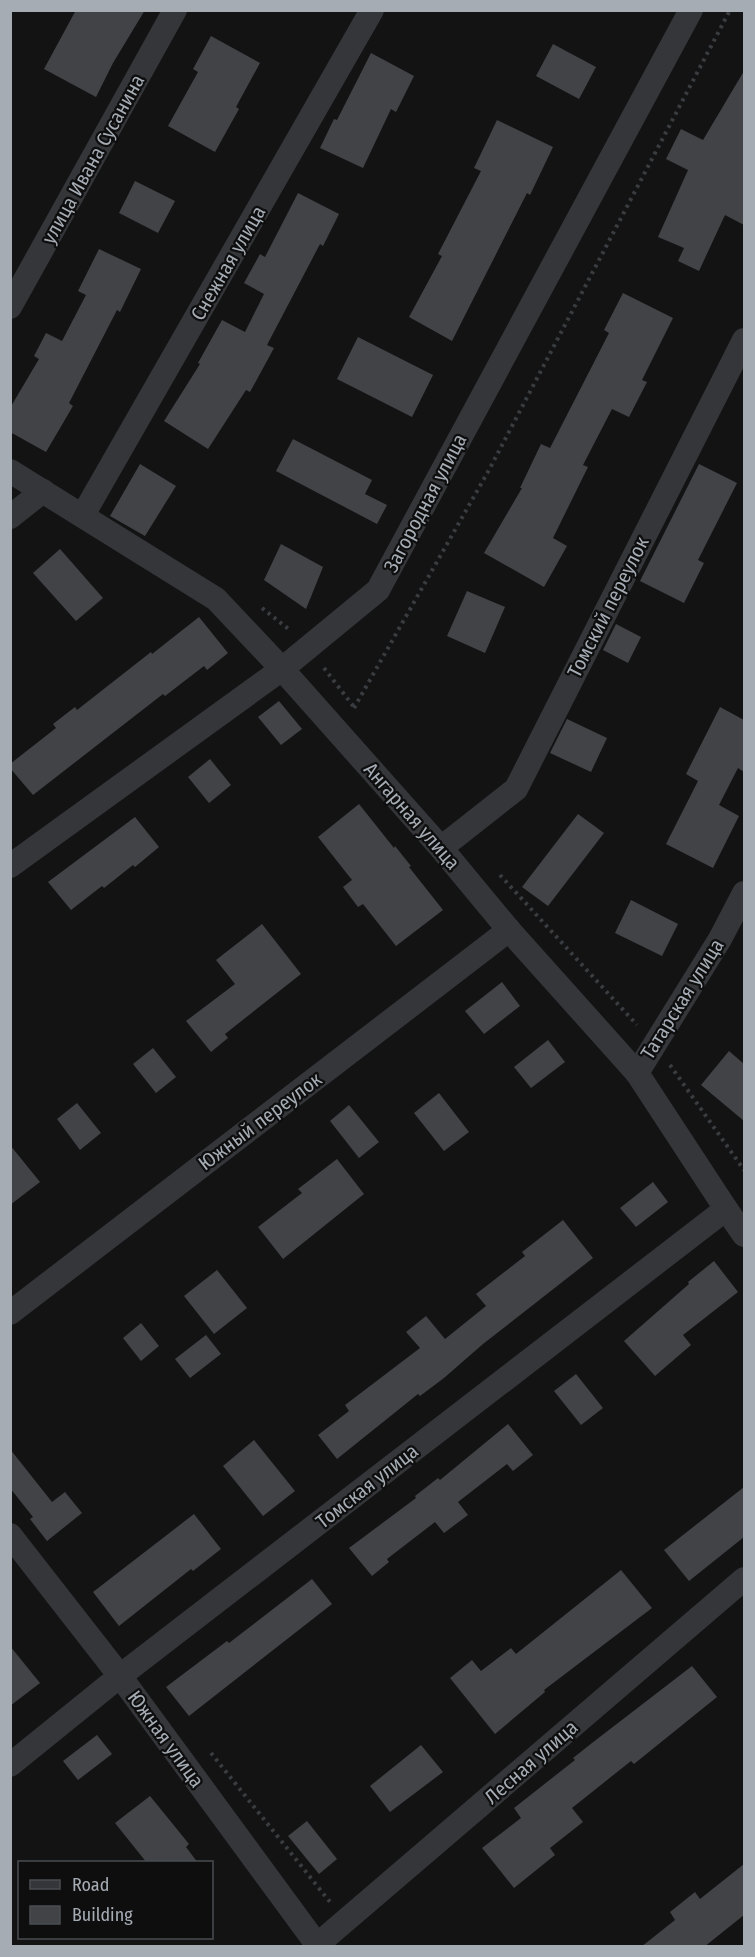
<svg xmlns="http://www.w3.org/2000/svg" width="755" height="1957" font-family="'Fira Sans Condensed',sans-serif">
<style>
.building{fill:#424347}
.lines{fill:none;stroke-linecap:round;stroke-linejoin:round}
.path{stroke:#3a3d40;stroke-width:4;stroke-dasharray:3 4.5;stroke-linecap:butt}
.street{stroke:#343639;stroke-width:24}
.labels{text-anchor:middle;stroke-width:4.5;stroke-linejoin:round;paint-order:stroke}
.street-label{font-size:20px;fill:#a5acb4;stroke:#0e0e0f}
</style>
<rect width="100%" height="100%" fill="#131314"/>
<g class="building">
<polygon points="76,10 145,10 113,63 96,97 44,69"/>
<polygon points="211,36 260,63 236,107 239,109 215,152 168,126 198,72 193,69"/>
<polygon points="553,44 596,67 579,99 536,76"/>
<polygon points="371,53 414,76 396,112 391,109 363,168 320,148 334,119 337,120"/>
<polygon points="744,71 744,225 725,215 699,271 678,261 684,248 658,237 688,170 666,159 681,129 703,140"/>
<polygon points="497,120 553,147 530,195 527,193 452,341 409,317 442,256 438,254 481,171 474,168"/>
<polygon points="135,181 175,201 158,233 119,213"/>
<polygon points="298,193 339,214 323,246 320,244 267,345 274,348 250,392 246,390 208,449 164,421 200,364 198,363 222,320 245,332 264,294 244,283 260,254 265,257"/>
<polygon points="99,249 141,269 120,312 117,310 69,403 73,406 46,452 10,432 10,408 39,359 34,356 46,333 62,341 86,295 78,291"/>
<polygon points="623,293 673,318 642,380 647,382 629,417 612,409 583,465 588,467 553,538 567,546 544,587 484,553 522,488 520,488 541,444 550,448 609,333 604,330"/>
<polygon points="358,337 433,375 412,417 337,379"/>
<polygon points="293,439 372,480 365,494 387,505 377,524 276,471"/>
<polygon points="140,464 176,486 145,536 110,516"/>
<polygon points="699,464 737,483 698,560 704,563 684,603 640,581"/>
<polygon points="281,544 323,567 306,609 264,580"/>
<polygon points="60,549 103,598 76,621 33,573"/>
<polygon points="467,591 505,607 485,653 447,636"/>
<polygon points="199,617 228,653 207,670 204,666 165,696 163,694 33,795 10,768 10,764 56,728 53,724 75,707 77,710 151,652 152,654"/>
<polygon points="616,624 641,637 628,663 603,650"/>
<polygon points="279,701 302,729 281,745 258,717"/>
<polygon points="720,707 744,720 744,772 738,768 719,805 739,816 713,868 666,844 698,781 686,774"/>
<polygon points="567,719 607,738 591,772 550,753"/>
<polygon points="210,759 231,785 209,803 188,777"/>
<polygon points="359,804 394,848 395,846 411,866 409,867 443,910 396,946 363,904 358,907 343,887 352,880 318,837"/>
<polygon points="578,814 604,833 548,906 522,887"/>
<polygon points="135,817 159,847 135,867 133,865 104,888 102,886 71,910 48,882"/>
<polygon points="631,900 678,924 662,956 615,933"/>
<polygon points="262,924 301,974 225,1034 228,1038 211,1052 186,1021 235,984 216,960"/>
<polygon points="502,982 520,1006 484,1034 465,1011"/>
<polygon points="548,1040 565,1062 531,1088 514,1067"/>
<polygon points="153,1048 176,1077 156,1093 133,1064"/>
<polygon points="729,1051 744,1064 744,1121 701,1085"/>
<polygon points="439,1093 469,1132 444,1151 414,1113"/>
<polygon points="77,1103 101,1133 80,1150 57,1119"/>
<polygon points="349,1105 379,1142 359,1158 330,1121"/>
<polygon points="10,1145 40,1182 10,1205"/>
<polygon points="337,1159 364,1194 283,1259 258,1227 302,1193 298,1189"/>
<polygon points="653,1182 668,1202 636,1227 620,1208"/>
<polygon points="563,1220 593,1258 483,1344 444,1378 420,1396 418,1394 337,1459 318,1435 349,1411 345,1405 420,1348 406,1332 426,1316 445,1339 486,1306 476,1294 525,1256 522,1252"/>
<polygon points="714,1261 738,1292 683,1335 691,1345 655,1376 624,1341 689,1284 688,1282"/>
<polygon points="217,1270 247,1308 214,1334 184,1296"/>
<polygon points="141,1323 159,1346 141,1361 123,1338"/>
<polygon points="206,1335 221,1354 190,1378 175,1359"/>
<polygon points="576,1374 603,1408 581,1425 554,1391"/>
<polygon points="508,1424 533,1455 513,1471 507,1464 458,1502 468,1515 444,1533 435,1522 387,1559 389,1562 372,1576 349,1548 416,1498 415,1496 438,1478 440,1480"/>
<polygon points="254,1440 295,1491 263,1516 223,1466"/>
<polygon points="10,1449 52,1502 65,1492 82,1513 47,1541 30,1519 33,1517 10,1488"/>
<polygon points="744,1487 744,1537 689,1581 664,1550"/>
<polygon points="194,1514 221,1549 193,1571 191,1569 119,1626 93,1592"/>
<polygon points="621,1570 652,1608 544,1690 545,1692 495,1734 450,1678 472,1660 481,1671 511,1648 516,1654"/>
<polygon points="312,1579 332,1604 189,1716 166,1687 227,1641 229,1643"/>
<polygon points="10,1646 40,1683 10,1706"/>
<polygon points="692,1666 717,1697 634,1764 631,1761 572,1808 583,1822 550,1848 555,1855 514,1888 482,1848 521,1818 514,1808 575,1760 573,1758 592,1743"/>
<polygon points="97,1735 112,1754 78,1780 63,1761"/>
<polygon points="421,1745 443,1772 390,1812 370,1786"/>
<polygon points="150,1796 189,1844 186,1847 198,1863 147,1863 115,1823"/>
<polygon points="307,1821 337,1859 319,1874 288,1836"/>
<polygon points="744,1864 744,1915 704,1947 641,1947 675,1920 670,1912 695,1892 700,1899"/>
</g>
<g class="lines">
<g class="path">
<polyline points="262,608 291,631"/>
<polyline points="324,668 354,707"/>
<polyline points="354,708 489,470 730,10"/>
<polyline points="500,875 637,1025"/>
<polyline points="670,1065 744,1170"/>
<polyline points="211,1753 330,1902"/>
</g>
<g class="street">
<polyline points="10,307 175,10"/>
<polyline points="10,471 216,599 282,669 441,848 509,930 637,1073 726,1209 744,1235"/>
<polyline points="83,515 372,10"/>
<polyline points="10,517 43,491"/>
<polyline points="441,848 516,789 744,340"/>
<polyline points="10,866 282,669 378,590 691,10"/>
<polyline points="637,1073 720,939 744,893"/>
<polyline points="10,1313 509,930"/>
<polyline points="10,1535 120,1676 318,1946"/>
<polyline points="10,1765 120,1676 726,1209"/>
<polyline points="317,1945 744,1579"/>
</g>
</g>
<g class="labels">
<g class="street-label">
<text transform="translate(93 159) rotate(-61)" y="7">улица Ивана Сусанина</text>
<text transform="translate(228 263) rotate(-60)" y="7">Снежная улица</text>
<text transform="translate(425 503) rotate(-62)" y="7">Загородная улица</text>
<text transform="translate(608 607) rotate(-63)" y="7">Томский переулок</text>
<text transform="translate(412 816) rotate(49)" y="7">Ангарная улица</text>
<text transform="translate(682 999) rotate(-58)" y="7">Татарская улица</text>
<text transform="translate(260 1121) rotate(-37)" y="7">Южный переулок</text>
<text transform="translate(367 1486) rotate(-38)" y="7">Томская улица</text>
<text transform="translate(166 1739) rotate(54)" y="7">Южная улица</text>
<text transform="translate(531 1762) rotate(-41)" y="7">Лесная улица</text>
</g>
</g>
<rect width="755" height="1957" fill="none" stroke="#a5acb4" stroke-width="24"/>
<rect x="18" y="1861" width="195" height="78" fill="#0e0e0f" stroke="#4a4d51" stroke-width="1.5"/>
<rect x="30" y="1880" width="30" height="9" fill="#343639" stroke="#4a4d51" stroke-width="1.5"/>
<text x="72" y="1891" font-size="18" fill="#a5acb4">Road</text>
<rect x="30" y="1906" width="30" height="18" fill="#424347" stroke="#4a4d51" stroke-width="1.5"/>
<text x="72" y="1921" font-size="18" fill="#a5acb4">Building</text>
</svg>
